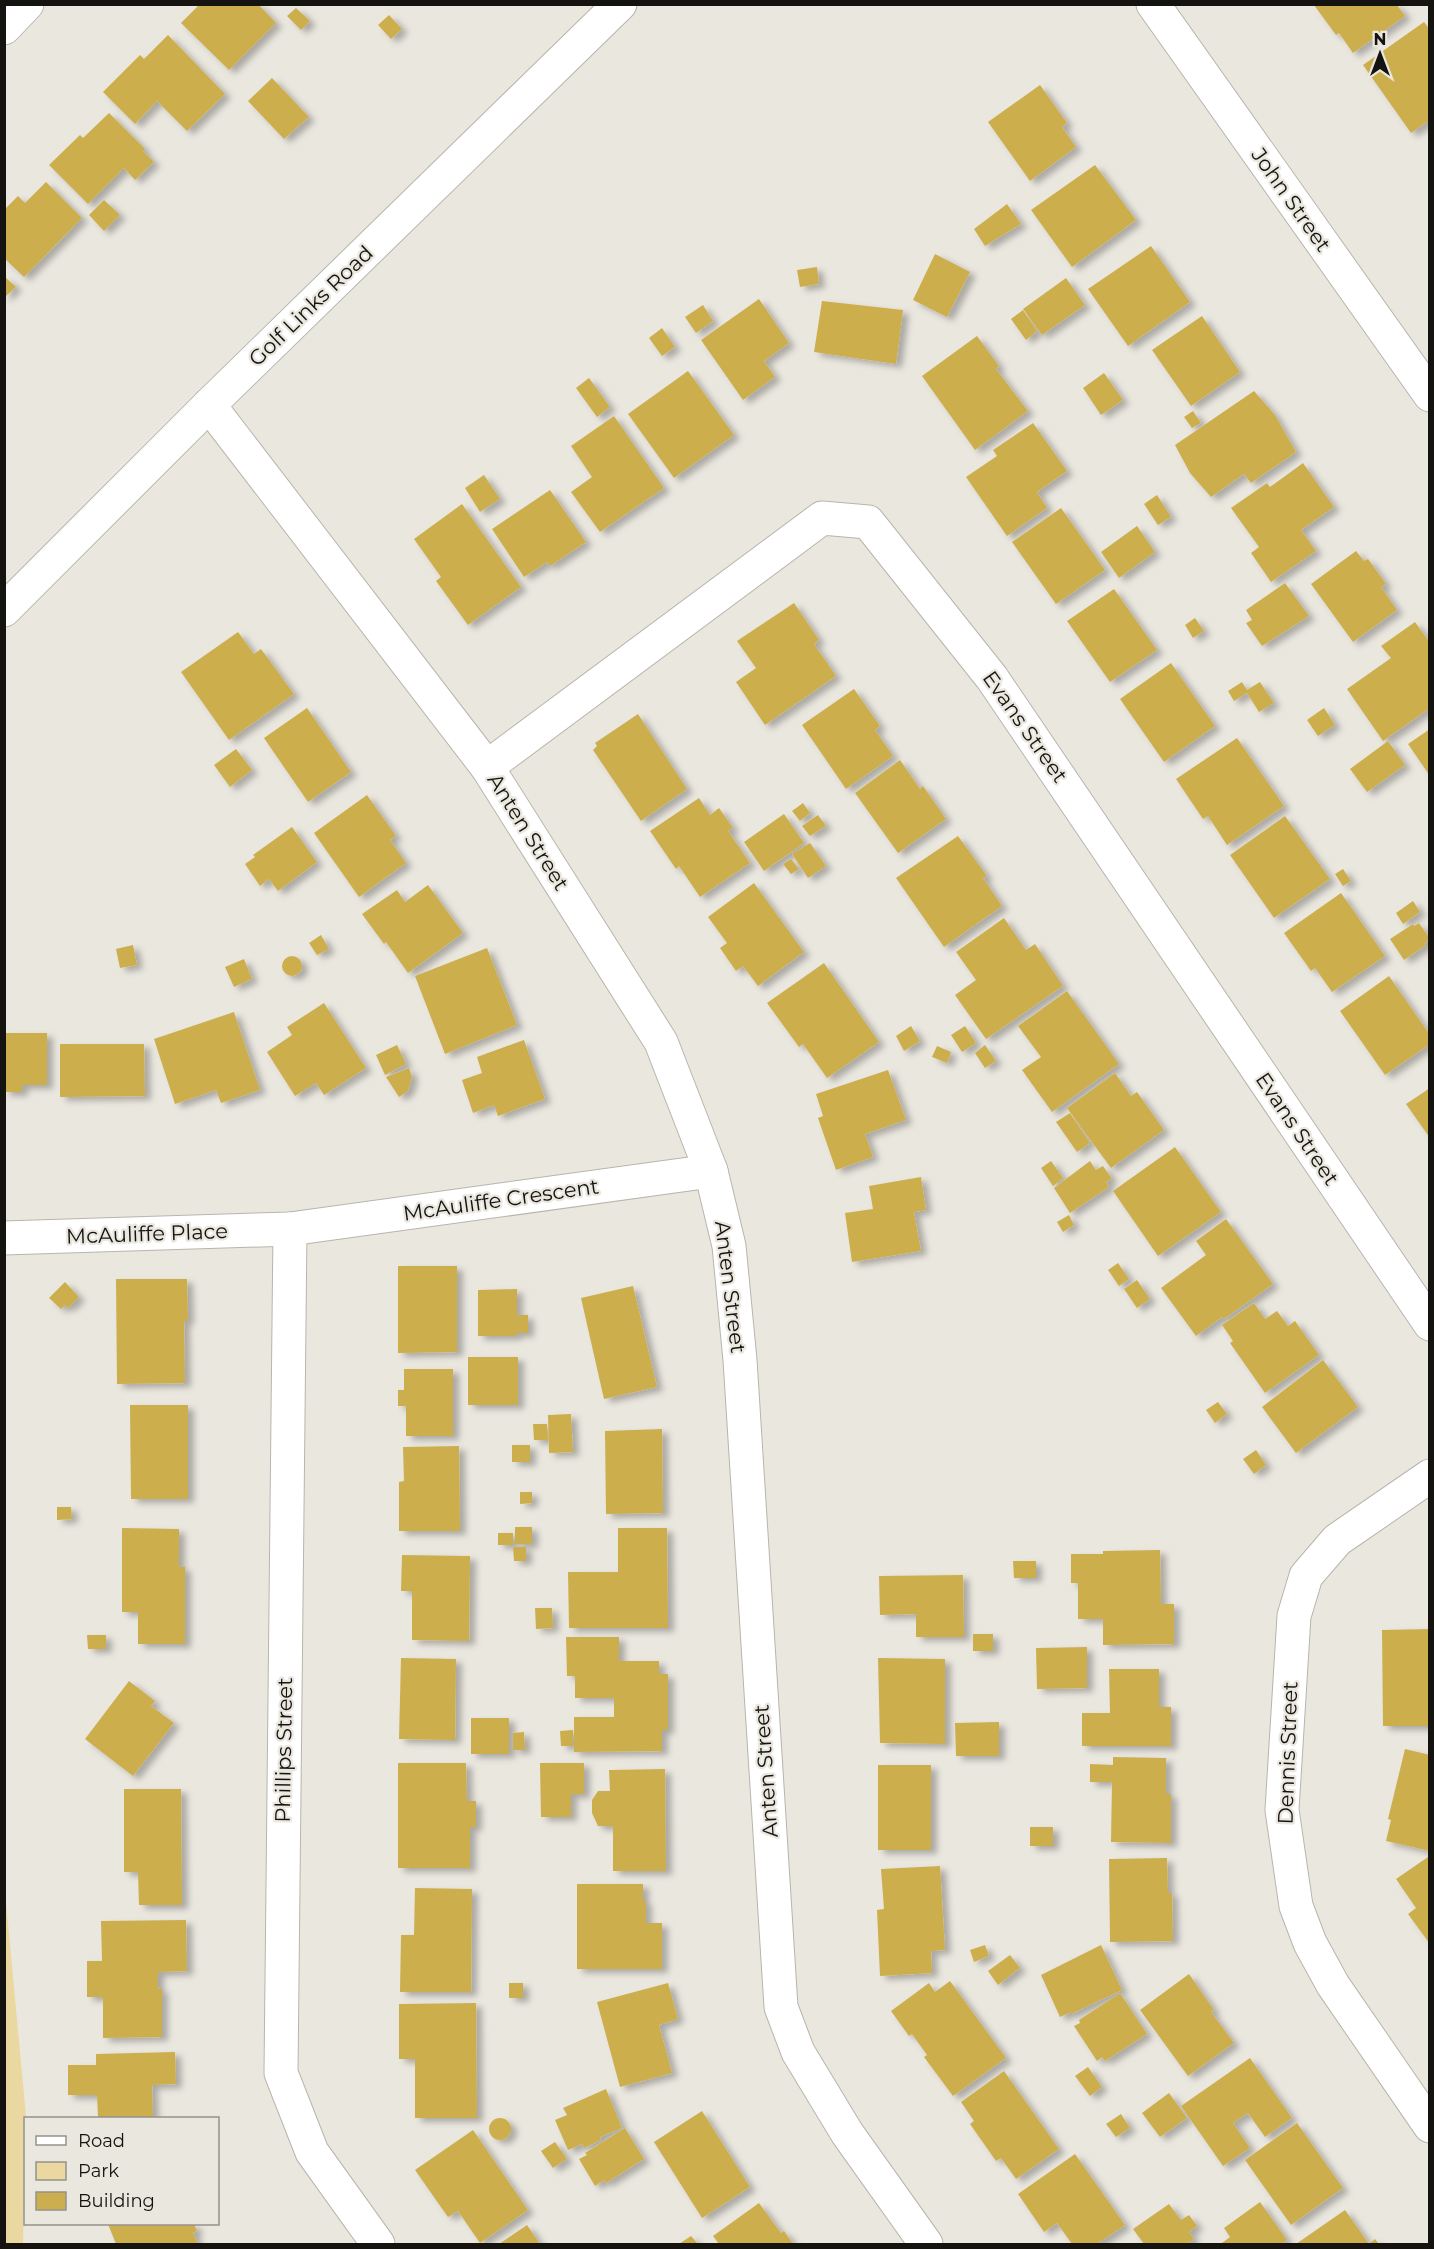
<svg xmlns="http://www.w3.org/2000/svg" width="1434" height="2249" font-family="Montserrat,sans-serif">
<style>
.green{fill:#ebd8a1}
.building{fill:#cdae4e;filter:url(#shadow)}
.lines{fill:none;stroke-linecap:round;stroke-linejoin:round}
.minor-casing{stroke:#b8b5ad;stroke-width:35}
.major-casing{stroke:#b8b5ad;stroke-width:35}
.minor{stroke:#fff;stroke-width:33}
.major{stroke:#fff;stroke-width:33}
.labels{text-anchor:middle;stroke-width:4.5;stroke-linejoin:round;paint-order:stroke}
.street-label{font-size:21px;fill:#141310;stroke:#eae7df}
</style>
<defs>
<filter id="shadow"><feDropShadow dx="6" dy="4" stdDeviation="3" flood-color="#0004"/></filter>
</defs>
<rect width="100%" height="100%" fill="#eae7df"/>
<polygon class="green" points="5,1891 26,2116 23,2244 5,2244"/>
<g class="building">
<polygon points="196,4 258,4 276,23 229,70 181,23 198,6"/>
<polygon points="1314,5 1397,5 1405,16 1353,53 1339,33 1336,35"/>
<polygon points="296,8 310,21 301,30 287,16"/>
<polygon points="389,15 402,29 391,39 378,25"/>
<polygon points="1424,22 1430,30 1430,120 1411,133 1363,65"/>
<polygon points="168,35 225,94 187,131 157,101 135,124 103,92 140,55 144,59"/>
<polygon points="272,78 309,117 284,139 248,101"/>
<polygon points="1040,85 1067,123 1062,127 1076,147 1030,181 988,122"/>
<polygon points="109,113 145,149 143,151 154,162 135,180 124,168 88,204 49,165 80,135 83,138"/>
<polygon points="1095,165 1136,220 1072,267 1031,210"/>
<polygon points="46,182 82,218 24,277 4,258 4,210 18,196 25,203"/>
<polygon points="104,200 120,215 104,231 89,215"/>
<polygon points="1007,204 1021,224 985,246 974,229"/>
<polygon points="1151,246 1190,302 1128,346 1088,289"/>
<polygon points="935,254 970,272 947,317 913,300"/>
<polygon points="817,267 819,284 800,287 797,270"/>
<polygon points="4,276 16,287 4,298"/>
<polygon points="1066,278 1085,305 1042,335 1023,309"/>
<polygon points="759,299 789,343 764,361 775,377 743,400 701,340"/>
<polygon points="822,301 903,310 896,364 814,352"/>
<polygon points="703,305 713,321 696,333 685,317"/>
<polygon points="1023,310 1037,331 1026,340 1011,319"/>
<polygon points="1202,316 1240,372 1191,406 1152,350"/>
<polygon points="662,328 675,347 662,356 649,338"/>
<polygon points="977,336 999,366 996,369 1028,411 975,450 922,376"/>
<polygon points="688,371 734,435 674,478 628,414"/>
<polygon points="1104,373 1123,400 1101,415 1083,388"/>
<polygon points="589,378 610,407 597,417 576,388"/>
<polygon points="1254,391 1275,415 1296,452 1251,483 1244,474 1211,497 1190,473 1175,445"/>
<polygon points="1193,411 1201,423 1192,428 1184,417"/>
<polygon points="614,416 664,488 600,532 571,492 592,477 571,446"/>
<polygon points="1033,423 1067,471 1037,492 1047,508 1007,536 966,477 997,456 993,450"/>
<polygon points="1303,463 1334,507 1301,530 1316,551 1271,582 1251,553 1259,547 1231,508 1267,483 1270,487"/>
<polygon points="484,475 500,499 480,512 465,488"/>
<polygon points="550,490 586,542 550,566 547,562 524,577 492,529"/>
<polygon points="1157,495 1171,517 1158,525 1144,504"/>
<polygon points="462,504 521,587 468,625 436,581 441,577 414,539"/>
<polygon points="1061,508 1105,570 1056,604 1012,542"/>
<polygon points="1137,526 1155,552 1119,578 1101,552"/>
<polygon points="1356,551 1364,561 1368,559 1386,584 1381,587 1397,610 1353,642 1311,584"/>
<polygon points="1285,583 1309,616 1262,646 1246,623 1252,620 1246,610"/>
<polygon points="1114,589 1157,650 1110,682 1067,621"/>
<polygon points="794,603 819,640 814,644 836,676 765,725 736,682 756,668 737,641"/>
<polygon points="1195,618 1204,631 1193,638 1185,625"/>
<polygon points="1415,622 1430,643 1430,708 1383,741 1347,689 1391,658 1381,646"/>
<polygon points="238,632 254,654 261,649 294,694 229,740 181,672"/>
<polygon points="1171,663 1215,726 1164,762 1120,699"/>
<polygon points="1242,682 1247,690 1260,682 1274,703 1259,712 1247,693 1234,701 1228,691"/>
<polygon points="854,689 880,726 875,730 893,756 846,789 802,725"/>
<polygon points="307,708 351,772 308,802 264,738"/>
<polygon points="1324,708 1335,725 1318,736 1307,720"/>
<polygon points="638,714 687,789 641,821 593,750 597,746 595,743"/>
<polygon points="1430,729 1430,776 1408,744"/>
<polygon points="1237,738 1284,806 1227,845 1208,816 1203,819 1176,779"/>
<polygon points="1388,741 1405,765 1367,792 1350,769"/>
<polygon points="236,749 252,770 230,787 214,765"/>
<polygon points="900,760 920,789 923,786 946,819 898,853 855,793"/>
<polygon points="367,795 396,836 390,840 406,863 359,897 314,833"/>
<polygon points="699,798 710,815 719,808 733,828 728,831 750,863 700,897 679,866 676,869 650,831"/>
<polygon points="803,803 810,813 800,821 792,811"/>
<polygon points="784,814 804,843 764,871 744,842"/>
<polygon points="818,815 826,826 810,836 802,826"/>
<polygon points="1285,816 1330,879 1274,918 1230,855"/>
<polygon points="292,827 317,862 278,891 269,879 260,886 245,864 255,857 253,855"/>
<polygon points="958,836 987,876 983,878 1002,906 944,947 896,878"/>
<polygon points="810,843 826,866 808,878 792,854"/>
<polygon points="791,859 799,869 791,874 783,864"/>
<polygon points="1343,869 1351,881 1343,886 1335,874"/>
<polygon points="754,883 804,952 758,986 743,966 736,971 720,948 727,943 708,917"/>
<polygon points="428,885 463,933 408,973 386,942 384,944 362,914 397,890 405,902"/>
<polygon points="1341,893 1385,956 1332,992 1315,968 1311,971 1284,933"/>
<polygon points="1413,901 1420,912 1403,924 1396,913"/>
<polygon points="1004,918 1026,950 1035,944 1063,986 986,1039 955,995 976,980 956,952"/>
<polygon points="1419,923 1430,939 1425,943 1426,945 1404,960 1390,939 1413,924 1414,926"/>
<polygon points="321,935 329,949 317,955 309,943"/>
<polygon points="133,945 137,965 120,968 116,949"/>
<polygon points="487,948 517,1025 445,1054 415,976"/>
<circle cx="292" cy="966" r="10"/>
<polygon points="244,959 252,979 234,987 225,967"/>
<polygon points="824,963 879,1042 827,1078 803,1044 799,1047 767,1003"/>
<polygon points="1389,976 1430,1035 1430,1044 1385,1075 1340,1011"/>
<polygon points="1067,991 1119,1064 1052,1112 1022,1070 1041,1057 1018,1026"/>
<polygon points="324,1003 366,1068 324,1095 316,1083 295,1096 267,1052 292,1035 287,1027"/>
<polygon points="234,1012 260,1090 221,1103 216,1090 175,1104 154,1039"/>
<polygon points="911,1026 920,1041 904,1051 896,1036"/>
<polygon points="965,1026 976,1043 962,1052 951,1035"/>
<polygon points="4,1033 47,1033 47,1085 22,1085 22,1092 4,1092"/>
<polygon points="524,1040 545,1099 498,1116 494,1105 473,1113 462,1080 482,1073 477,1057"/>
<polygon points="60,1044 144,1044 145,1096 60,1097"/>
<polygon points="397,1045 406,1064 385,1075 376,1055"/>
<polygon points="985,1045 996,1061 985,1068 975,1053"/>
<polygon points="937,1046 951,1052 947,1063 932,1057"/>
<polygon points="409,1068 412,1077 408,1091 399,1097 386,1077"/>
<polygon points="888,1070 906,1120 865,1134 873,1157 836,1170 818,1118 823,1116 816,1094"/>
<polygon points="1115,1073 1131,1096 1137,1092 1164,1130 1111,1168 1067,1108"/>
<polygon points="1430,1088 1430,1138 1406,1104"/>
<polygon points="1070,1113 1090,1143 1077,1152 1056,1122"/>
<polygon points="1175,1147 1221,1212 1158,1256 1113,1191"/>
<polygon points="1051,1161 1063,1178 1053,1186 1041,1168"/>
<polygon points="1090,1161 1096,1170 1103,1166 1112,1179 1106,1182 1109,1187 1070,1213 1054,1188"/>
<polygon points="921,1177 926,1210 914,1212 921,1251 852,1262 845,1213 873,1209 869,1186"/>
<polygon points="1069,1215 1074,1225 1063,1232 1057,1222"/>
<polygon points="1226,1219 1273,1284 1224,1319 1222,1317 1196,1336 1161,1288 1206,1255 1196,1241"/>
<polygon points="1118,1263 1129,1279 1119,1286 1108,1270"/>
<polygon points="398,1266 457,1266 457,1352 398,1353"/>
<polygon points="116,1279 187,1279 188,1321 184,1321 185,1383 117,1384"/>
<polygon points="1137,1280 1150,1299 1137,1308 1124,1289"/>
<polygon points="65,1282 79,1297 68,1308 65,1305 61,1309 49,1298"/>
<polygon points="633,1286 657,1387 604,1399 581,1298"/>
<polygon points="517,1289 517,1315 528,1315 528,1333 516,1333 516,1336 478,1336 478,1290"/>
<polygon points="1254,1303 1265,1319 1277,1311 1288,1326 1295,1321 1319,1355 1265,1393 1230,1343 1233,1341 1222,1325"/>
<rect x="468" y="1357" width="50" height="48"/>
<polygon points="1323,1360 1358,1407 1296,1453 1262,1407"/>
<polygon points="404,1369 453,1369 453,1436 406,1436 406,1406 398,1406 398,1390 404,1390"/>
<polygon points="1218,1402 1227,1414 1215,1423 1206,1410"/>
<polygon points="130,1405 188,1405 188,1499 131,1499"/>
<polygon points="571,1414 573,1452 549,1453 548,1415"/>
<polygon points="533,1424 547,1424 548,1440 534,1440"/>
<polygon points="662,1429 663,1513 606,1514 605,1431"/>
<rect x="512" y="1445" width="18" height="17"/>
<polygon points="459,1446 460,1531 399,1531 399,1482 404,1481 403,1447"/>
<polygon points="1256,1450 1266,1465 1254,1474 1243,1459"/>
<polygon points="520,1492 532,1492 532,1503 520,1504"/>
<polygon points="57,1507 71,1507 72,1519 57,1520"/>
<rect x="515" y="1527" width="17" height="17"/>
<polygon points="122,1528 179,1529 179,1567 185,1567 185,1644 138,1644 138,1612 122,1612"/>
<polygon points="618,1528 667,1528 668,1628 569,1628 568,1572 618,1572"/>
<rect x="498" y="1533" width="15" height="12"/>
<polygon points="513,1547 526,1547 526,1561 514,1561"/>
<polygon points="1160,1550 1161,1604 1174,1604 1174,1644 1103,1645 1103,1619 1078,1619 1078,1583 1071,1583 1071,1554 1103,1554 1103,1551"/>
<polygon points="402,1555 470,1556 469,1641 412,1640 412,1591 401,1591"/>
<polygon points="1013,1561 1036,1561 1036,1578 1014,1578"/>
<polygon points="963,1575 964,1637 916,1637 916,1614 880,1615 879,1576"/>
<polygon points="535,1608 552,1608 553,1628 536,1629"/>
<polygon points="1430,1629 1430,1726 1383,1726 1382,1630"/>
<rect x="973" y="1634" width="20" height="17"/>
<polygon points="87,1635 106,1635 106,1649 88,1649"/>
<polygon points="566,1637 619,1637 619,1661 659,1661 659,1674 668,1674 668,1730 662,1730 662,1751 574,1752 574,1717 614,1717 614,1698 575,1698 575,1676 567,1676"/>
<polygon points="1087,1647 1087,1688 1037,1689 1036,1648"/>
<polygon points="401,1658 456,1659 455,1740 399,1739"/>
<polygon points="878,1658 945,1659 945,1744 880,1743"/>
<polygon points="1109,1669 1159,1669 1159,1707 1171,1707 1171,1746 1082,1746 1082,1713 1110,1713"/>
<polygon points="129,1681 155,1701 151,1706 174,1723 133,1776 85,1739"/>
<rect x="471" y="1718" width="38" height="36"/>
<polygon points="999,1722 999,1756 956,1756 955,1723"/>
<polygon points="573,1730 573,1746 561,1746 560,1731"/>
<polygon points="524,1732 525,1750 513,1750 513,1733"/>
<polygon points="1405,1749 1430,1755 1430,1851 1386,1841 1391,1820 1388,1819"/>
<polygon points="1113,1757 1166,1758 1166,1794 1171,1794 1171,1843 1111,1842 1112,1782 1090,1782 1090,1764 1113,1765"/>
<polygon points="398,1763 466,1763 467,1801 476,1801 476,1827 470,1827 470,1868 398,1868"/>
<polygon points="540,1763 584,1763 584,1794 571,1794 571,1817 541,1817"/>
<rect x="878" y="1765" width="53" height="85"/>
<polygon points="665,1769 666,1871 613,1871 613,1826 598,1826 592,1813 592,1800 598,1791 610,1791 609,1770"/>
<polygon points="124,1789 181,1789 182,1905 139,1905 138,1872 124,1872"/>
<rect x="1030" y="1827" width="23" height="19"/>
<polygon points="1428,1857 1430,1859 1430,1944 1408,1914 1416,1908 1396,1879"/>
<polygon points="1167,1858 1168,1893 1172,1893 1173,1941 1110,1942 1109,1859"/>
<polygon points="940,1866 945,1950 931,1951 932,1973 880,1976 877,1910 884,1909 881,1869"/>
<polygon points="577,1884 643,1884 643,1901 646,1901 646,1923 662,1923 662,1969 577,1969"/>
<polygon points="415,1888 472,1889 471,1992 400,1992 401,1935 414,1935"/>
<polygon points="186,1920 187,1971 158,1972 158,1989 162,1988 162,2037 103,2038 103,1997 87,1997 87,1961 102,1961 101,1921"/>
<polygon points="985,1945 989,1956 974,1962 970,1950"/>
<polygon points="1101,1945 1122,1990 1071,2014 1071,2012 1060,2017 1041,1975"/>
<polygon points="1010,1955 1020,1968 998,1985 988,1971"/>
<polygon points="1189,1974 1214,2010 1211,2012 1234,2043 1188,2076 1140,2010"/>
<polygon points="950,1981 1006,2058 953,2096 924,2057 927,2055 912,2034 909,2036 891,2011 929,1983 935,1992"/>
<rect x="509" y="1983" width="14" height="15"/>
<polygon points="668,1983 678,2019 659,2025 672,2073 620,2087 597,2002"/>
<polygon points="1120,1993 1147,2034 1105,2061 1102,2057 1097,2061 1074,2026 1080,2023 1079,2020"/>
<polygon points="476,2003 477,2118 415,2118 415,2059 399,2059 399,2004"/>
<polygon points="175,2052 176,2084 152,2085 153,2118 98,2118 97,2095 68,2095 68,2065 96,2065 96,2054"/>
<polygon points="1250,2058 1292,2118 1265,2137 1248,2113 1233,2123 1250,2148 1223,2166 1181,2106"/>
<polygon points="1088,2067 1102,2087 1090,2096 1075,2076"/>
<polygon points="1004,2071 1059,2149 1016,2179 1001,2158 996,2161 970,2124 974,2121 961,2102"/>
<polygon points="606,2089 622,2128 600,2137 601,2140 584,2148 582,2144 568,2150 555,2120 567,2115 563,2108"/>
<polygon points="1169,2093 1187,2118 1160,2137 1142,2113"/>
<polygon points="702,2111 750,2187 702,2218 654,2142"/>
<polygon points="1121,2114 1130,2128 1116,2137 1106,2124"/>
<circle cx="500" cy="2129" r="11"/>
<polygon points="1297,2123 1343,2188 1291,2225 1245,2160"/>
<polygon points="625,2128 644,2159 606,2183 604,2180 595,2186 579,2159 587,2155 585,2153"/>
<polygon points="473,2130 528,2210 480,2243 458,2211 448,2217 415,2170"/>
<polygon points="555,2142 567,2159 553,2168 541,2151"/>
<polygon points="1075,2154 1125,2225 1097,2244 1072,2244 1057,2223 1044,2232 1018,2194"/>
<polygon points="1260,2202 1287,2240 1281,2244 1223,2244 1222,2243 1230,2237 1224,2228"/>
<polygon points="759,2203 781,2233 784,2231 793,2244 719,2244 713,2236"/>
<polygon points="1169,2204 1181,2220 1189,2215 1197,2226 1189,2232 1194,2239 1187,2244 1144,2244 1133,2229"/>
<polygon points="1345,2210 1369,2244 1375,2239 1379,2244 1296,2244"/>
<polygon points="108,2224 194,2224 197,2231 193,2233 198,2244 116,2244"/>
<polygon points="527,2225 540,2244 499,2244"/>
<polygon points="691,2236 698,2244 679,2244"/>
</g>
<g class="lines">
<defs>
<g id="minor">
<polyline points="4,28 27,4"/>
<polyline points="209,405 487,767 661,1042 711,1171 729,1246 740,1360 781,2007 798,2052 847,2133 926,2244"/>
<polyline points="487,767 822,518 868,522 992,678 1430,1324"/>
<polyline points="290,1229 281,2073 312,2152 378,2244"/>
<polyline points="4,1238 290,1229 711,1171"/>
<polyline points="1430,1476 1337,1540 1306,1576 1294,1616 1282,1810 1296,1906 1310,1943 1333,1985 1430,2126"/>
</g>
<g id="major">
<polyline points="1153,4 1430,395"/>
<polyline points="4,610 209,405 620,4"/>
</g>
</defs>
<use href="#minor" class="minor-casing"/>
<use href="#major" class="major-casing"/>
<use href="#minor" class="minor"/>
<use href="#major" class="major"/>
</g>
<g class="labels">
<g class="street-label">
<text transform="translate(1291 200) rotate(55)" y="7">John Street</text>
<text transform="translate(311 306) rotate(-44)" y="7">Golf Links Road</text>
<text transform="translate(1025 727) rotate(55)" y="7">Evans Street</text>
<text transform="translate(528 832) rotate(58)" y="7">Anten Street</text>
<text transform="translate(1297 1129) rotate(56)" y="7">Evans Street</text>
<text transform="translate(501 1200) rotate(-8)" y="7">McAuliffe Crescent</text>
<text transform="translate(147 1234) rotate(-2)" y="7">McAuliffe Place</text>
<text transform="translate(730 1287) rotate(83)" y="7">Anten Street</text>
<text transform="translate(284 1750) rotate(-89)" y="7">Phillips Street</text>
<text transform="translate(1288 1753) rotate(-88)" y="7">Dennis Street</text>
<text transform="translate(766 1771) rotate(-94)" y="7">Anten Street</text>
</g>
</g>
<rect width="1434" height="2249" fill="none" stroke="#141310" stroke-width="12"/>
<rect x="24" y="2117" width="195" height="108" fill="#eae7df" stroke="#94928c" stroke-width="1.5"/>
<rect x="36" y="2136" width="30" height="9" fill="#ffffff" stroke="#94928c" stroke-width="1.5"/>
<text x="78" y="2147" font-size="18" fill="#141310">Road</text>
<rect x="36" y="2162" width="30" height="18" fill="#ebd8a1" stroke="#94928c" stroke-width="1.5"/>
<text x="78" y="2177" font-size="18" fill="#141310">Park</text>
<rect x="36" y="2192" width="30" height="18" fill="#cdae4e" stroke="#94928c" stroke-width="1.5"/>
<text x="78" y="2207" font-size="18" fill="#141310">Building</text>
<g transform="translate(1380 54)" stroke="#eae7df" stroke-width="4.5" paint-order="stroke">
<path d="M0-4.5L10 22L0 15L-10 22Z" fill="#141310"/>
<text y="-9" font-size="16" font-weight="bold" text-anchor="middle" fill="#141310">N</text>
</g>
</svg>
